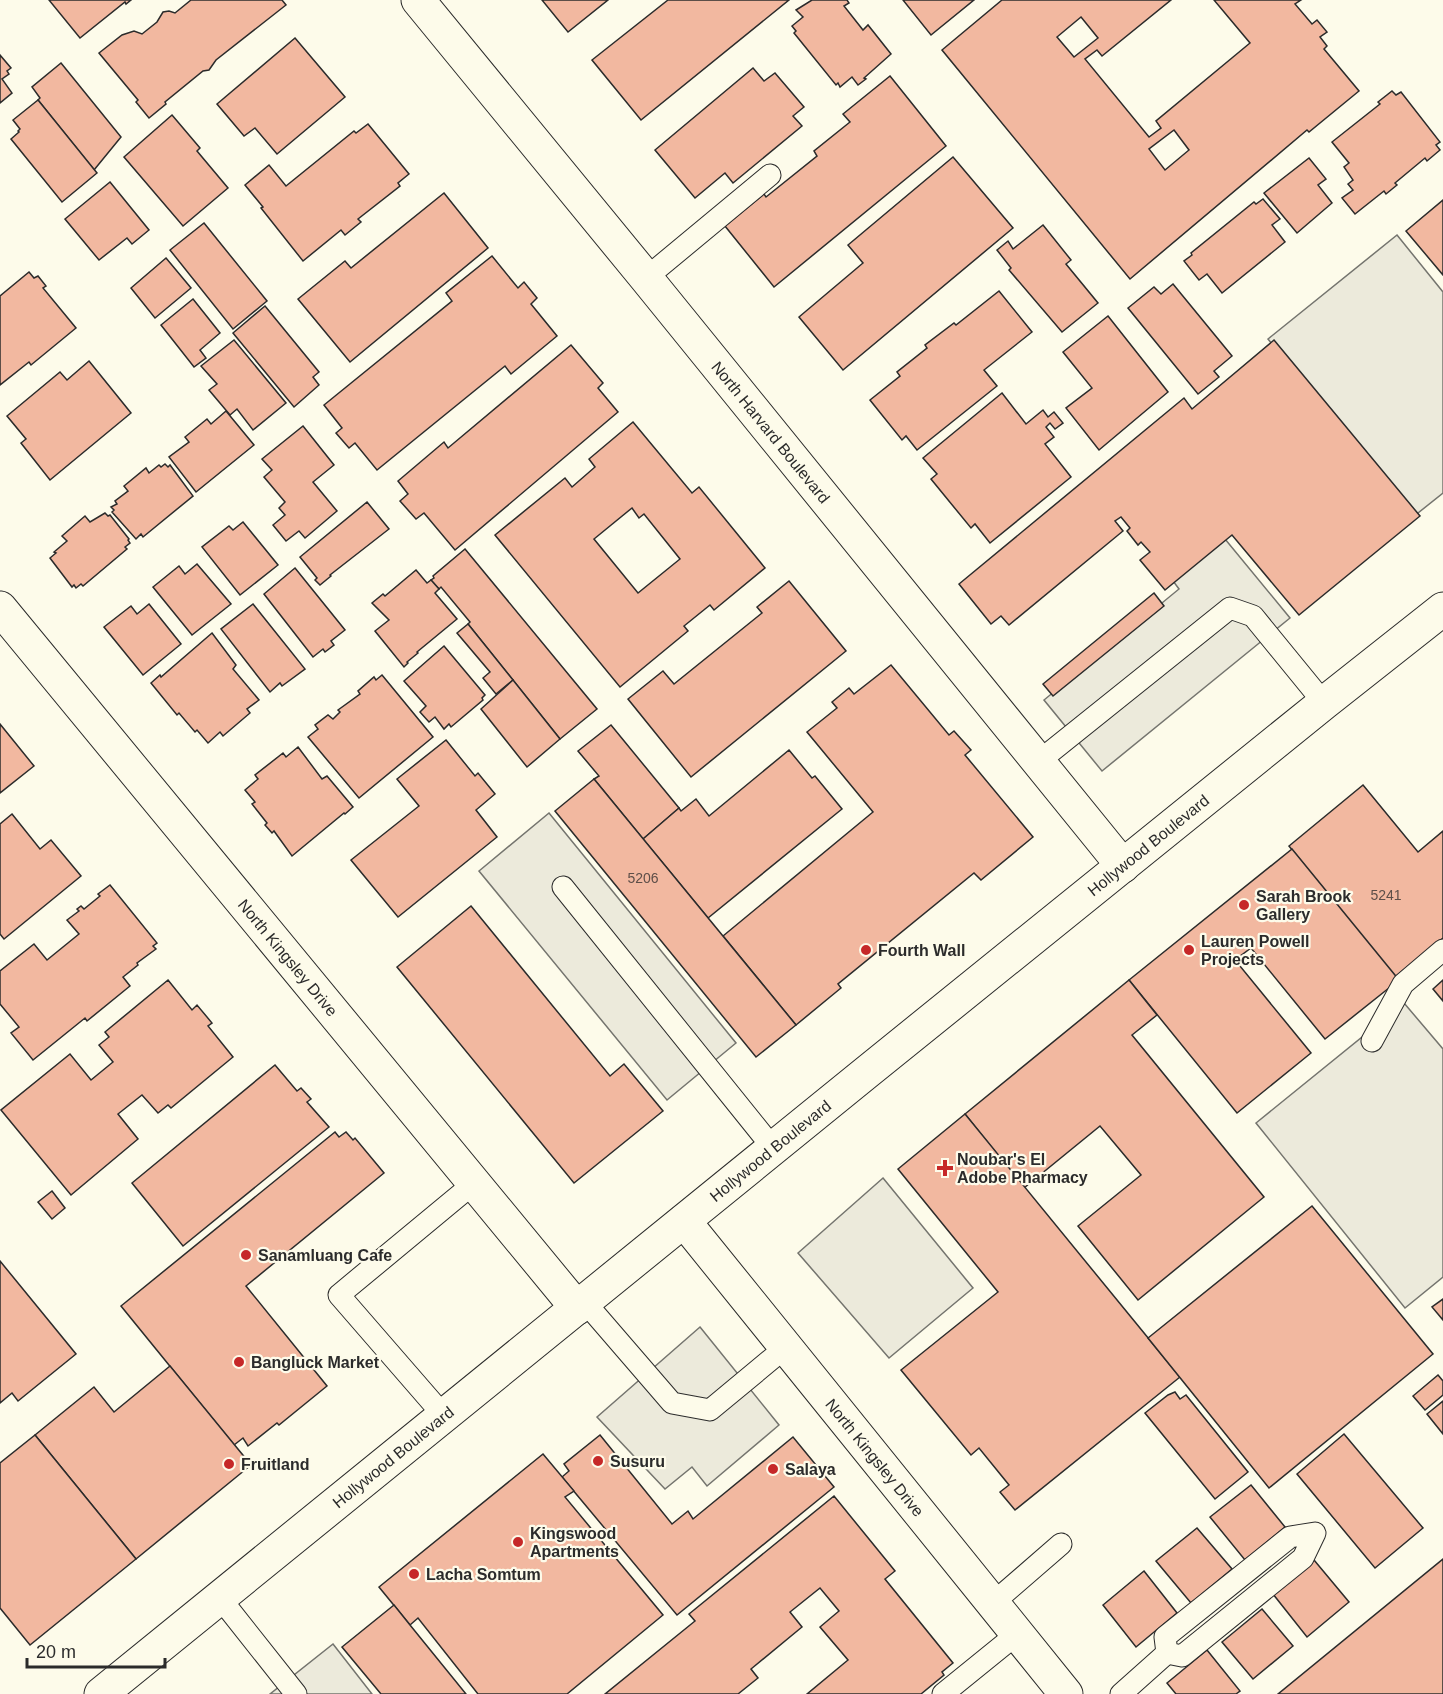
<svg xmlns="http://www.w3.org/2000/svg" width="1443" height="1694" font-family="Helvetica,sans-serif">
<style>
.parking{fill:#eceadb;stroke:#74746e;stroke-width:1.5}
.building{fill:#f2b8a0;stroke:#2b2b2b;stroke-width:1.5;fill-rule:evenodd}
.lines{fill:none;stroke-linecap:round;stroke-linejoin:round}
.lane-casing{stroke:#2b2b2b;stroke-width:23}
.street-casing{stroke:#2b2b2b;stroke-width:35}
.secondary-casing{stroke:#2b2b2b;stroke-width:35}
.lane{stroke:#fdfbea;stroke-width:21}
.street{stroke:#fdfbea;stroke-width:33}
.secondary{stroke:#fdfbea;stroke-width:33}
.poi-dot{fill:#c62828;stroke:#fdfbea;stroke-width:2}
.labels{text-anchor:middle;stroke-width:4.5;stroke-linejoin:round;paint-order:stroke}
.number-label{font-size:14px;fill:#5d4e48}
.street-label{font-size:16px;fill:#2b2b2b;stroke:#fdfbea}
.poi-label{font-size:16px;font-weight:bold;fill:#2b2b2b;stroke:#fdfbea;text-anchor:start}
</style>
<rect width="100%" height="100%" fill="#fdfbea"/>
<g class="parking">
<polygon points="1397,235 1443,292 1443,493 1413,517 1268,339"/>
<polygon points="1225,539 1290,618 1102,771 1044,700 1179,589 1173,581"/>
<polygon points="549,813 736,1043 667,1100 479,871"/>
<polygon points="1404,1003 1443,1049 1443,1277 1405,1308 1256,1123"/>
<polygon points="883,1178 973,1288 889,1358 798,1253"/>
<polygon points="700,1327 779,1425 707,1486 692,1467 665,1489 597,1417"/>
<polygon points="333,1644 372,1694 270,1694"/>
</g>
<g class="building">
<polygon points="49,0 131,0 126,4 125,2 80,38"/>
<polygon points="191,0 282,0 286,5 216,60 209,70 203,71 165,102 166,104 149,118 136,102 138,100 99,53 122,35 134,31 142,34 157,22 163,12 169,11 175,13"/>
<polygon points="542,0 608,0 568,32"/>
<polygon points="668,0 789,0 641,120 592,60"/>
<polygon points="812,0 847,0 849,3 844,6 863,30 868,25 891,54 864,78 866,79 858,85 852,77 840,87 838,83 836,85 794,33 796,31 792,26 803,17 796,10"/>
<polygon points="903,0 974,0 931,35"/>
<path d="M 1002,0 L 1171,0 L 1102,56 L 1097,50 L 1085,59 L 1149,137 L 1161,128 L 1156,121 L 1250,43 L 1214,0 L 1301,0 L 1295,4 L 1312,24 L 1317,20 L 1327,32 L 1320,37 L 1327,46 L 1324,49 L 1359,91 L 1309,132 L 1307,130 L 1130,279 L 942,50 ZM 1081,17 L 1098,38 L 1074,57 L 1057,37 ZM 1174,130 L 1189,150 L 1165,170 L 1149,149 Z"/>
<polygon points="295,38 345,97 277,154 255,128 244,136 217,104"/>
<polygon points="0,55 11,68 7,71 9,74 2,79 12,93 0,103"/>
<polygon points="61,63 121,137 94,170 38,100 40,98 32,87"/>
<polygon points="753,68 764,81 775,73 804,107 793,116 802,126 733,183 725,173 695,198 655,150"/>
<polygon points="890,76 946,146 774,287 725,226 764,194 766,197 817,156 814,151 850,122 843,114"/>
<polygon points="1392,91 1396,95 1401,92 1440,142 1436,145 1440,150 1427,161 1425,158 1395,183 1397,185 1386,194 1384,191 1355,214 1342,198 1353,190 1348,184 1353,180 1344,167 1349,163 1332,142 1380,104 1378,102"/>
<polygon points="38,100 97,173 62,202 11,139 19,132 18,131 20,129 13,120"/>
<polygon points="172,115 200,148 197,151 228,188 183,226 124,157"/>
<polygon points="368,124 409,174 398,183 400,186 358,219 361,222 345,235 341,230 303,261 261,208 263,207 245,185 269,165 286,186 354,131 356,133"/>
<polygon points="953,157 1013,228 843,370 799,317 863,263 848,245"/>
<polygon points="1309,158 1326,179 1318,185 1332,203 1297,233 1264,193"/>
<polygon points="110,182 149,230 132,244 127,238 99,260 65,219"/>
<polygon points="444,193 488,248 350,362 298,299 345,261 351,268"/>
<polygon points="1263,199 1280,219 1272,225 1285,242 1222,293 1207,274 1199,280 1184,261 1192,255 1191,253 1254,202 1256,204"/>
<polygon points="1443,200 1443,275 1406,231"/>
<polygon points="204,223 267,301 233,329 170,250"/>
<polygon points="1043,225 1071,260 1066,264 1098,303 1062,332 1009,270 1011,268 997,250 1008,241 1013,249"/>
<polygon points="492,256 518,288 524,282 537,298 531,304 557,336 511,374 505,366 377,470 355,443 349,448 336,433 342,428 324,405 452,301 446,293"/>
<polygon points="166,258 191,288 155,318 131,288"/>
<polygon points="29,272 34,278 38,276 46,286 43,288 76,328 31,365 29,362 0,385 0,296"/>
<polygon points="1173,284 1232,356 1214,371 1219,377 1198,394 1128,308 1154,287 1161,294"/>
<polygon points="999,291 1032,332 984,370 997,386 917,450 906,436 902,440 870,400 900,376 897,372 927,348 925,345 954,323 956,325"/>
<polygon points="193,299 220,333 200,350 206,358 194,367 161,325"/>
<polygon points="265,306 319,372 313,377 319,385 294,407 233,333"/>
<polygon points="1108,316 1168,392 1099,450 1066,408 1092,388 1063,352"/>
<polygon points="234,340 286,403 253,430 237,409 230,415 209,390 217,384 201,366"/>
<polygon points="1274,340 1420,516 1299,615 1232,535 1165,590 1140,560 1150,552 1141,542 1138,545 1127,531 1130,528 1121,517 1115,521 1123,531 1009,625 1001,616 991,624 959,584 1184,398 1192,409"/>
<polygon points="571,345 603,383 598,388 618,412 455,550 424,513 416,519 400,501 408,494 398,481 444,442 448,448"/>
<polygon points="89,361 131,413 50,480 21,443 26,439 7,416 60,372 67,380"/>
<polygon points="1002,393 1026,424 1043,410 1048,417 1054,412 1063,423 1055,429 1050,423 1046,427 1054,437 1045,444 1071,477 990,543 975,524 971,528 931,479 937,474 923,458"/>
<polygon points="226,411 254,445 196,492 169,457 189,442 185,437 207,419 211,424"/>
<path d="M 633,422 L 692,493 L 699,487 L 765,568 L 714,610 L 710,605 L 684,626 L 688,631 L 620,687 L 495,535 L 565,478 L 572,487 L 595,467 L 589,459 ZM 632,508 L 639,518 L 644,514 L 680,559 L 638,593 L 594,539 Z"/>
<polygon points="303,426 334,465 313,482 337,511 305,538 299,531 286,541 273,525 285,515 279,508 285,502 264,477 272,470 262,459"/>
<polygon points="165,464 168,467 170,465 193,496 143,537 141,534 136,539 112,512 114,510 111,507 117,504 115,501 128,491 124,486 146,468 149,473 159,465 161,467"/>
<polygon points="367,502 389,529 330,575 331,576 320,585 315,580 317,578 300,557"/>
<polygon points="105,513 108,516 110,515 129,539 128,540 130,543 125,547 127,549 83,586 81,584 76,588 74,585 72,587 50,558 56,553 54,552 67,541 62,536 85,516 90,522"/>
<polygon points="243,522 278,565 240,595 202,547 229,526 233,530"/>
<polygon points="465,549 597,709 560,739 468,624 470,622 441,587 439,589 431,580 434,578 433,576"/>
<polygon points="197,564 231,604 192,635 153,587 179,566 185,574"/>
<polygon points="295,568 345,630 331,641 334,645 325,652 323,649 313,657 264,594"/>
<polygon points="416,570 427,583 431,580 439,589 435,593 457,619 417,652 418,653 407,662 408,663 404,667 375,631 389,620 372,603 383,594 385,596"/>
<polygon points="789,581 846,651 691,777 628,699 663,671 674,684 762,613 757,607"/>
<polygon points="1154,593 1164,606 1053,696 1043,684"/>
<polygon points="149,604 181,644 143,675 104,627 131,606 137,614"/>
<polygon points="253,604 305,669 282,686 280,683 270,692 221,629"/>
<polygon points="468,624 513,680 496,694 483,678 490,672 457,633"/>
<polygon points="212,633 236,665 233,669 259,700 247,709 250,713 223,736 220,732 208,743 197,730 195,732 179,713 177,715 151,683 160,675 161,677"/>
<polygon points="444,646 485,695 482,698 483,700 451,727 449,724 444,729 435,717 429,722 420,712 426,706 404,681"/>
<polygon points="891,665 949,735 954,731 971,750 965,755 1033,837 981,880 974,873 838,984 841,988 796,1025 723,936 873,812 807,732 837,708 832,702 849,688 854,694"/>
<polygon points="382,675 433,737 359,798 308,737 318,729 315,725 328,715 333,719 340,712 338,710 360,694 358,691 374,677 376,680"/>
<polygon points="513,680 560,739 527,767 481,709"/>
<polygon points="0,724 34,766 0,793"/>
<polygon points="611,725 679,808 643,839 594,779 599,776 578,751"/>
<polygon points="446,740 475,776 478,773 495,794 476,810 497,837 398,917 351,860 419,806 397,779"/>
<polygon points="298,747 322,779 327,776 353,807 345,814 344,813 292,856 274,831 272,833 265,825 267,823 252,804 255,802 245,790 258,779 255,775 283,753 286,757"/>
<polygon points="789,750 812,778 815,776 842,809 708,918 643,839 679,808 681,811 696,799 709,816"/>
<polygon points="594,779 796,1025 756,1057 555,811"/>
<polygon points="1363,785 1418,852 1443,831 1443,938 1395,977 1289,846"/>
<polygon points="12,814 40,849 51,840 81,876 4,939 0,934 0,824"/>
<polygon points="1292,849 1399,980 1325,1039 1251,948 1235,960 1311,1053 1237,1113 1129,980"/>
<polygon points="110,885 157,943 153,946 156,949 137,963 138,965 123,977 130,986 87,1021 85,1018 33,1060 11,1033 19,1027 0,1004 0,971 34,944 47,960 79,934 67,920 79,911 77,909 81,906 84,909 100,896 98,894"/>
<polygon points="471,906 610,1076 624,1064 663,1111 574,1183 397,967"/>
<polygon points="168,980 192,1010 197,1005 212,1023 208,1026 233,1057 171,1108 168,1105 158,1113 142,1095 118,1114 138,1139 71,1195 1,1110 70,1054 91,1080 113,1062 99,1045 109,1037 105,1032"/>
<polygon points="1129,980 1157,1015 1132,1035 1264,1197 1138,1300 1078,1226 1141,1175 1100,1126 1024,1188 965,1114"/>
<polygon points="1443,980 1443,1001 1433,989"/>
<polygon points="275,1065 297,1091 301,1088 311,1099 307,1102 329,1127 183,1246 132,1183"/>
<polygon points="965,1114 1180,1377 1015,1510 1000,1492 1009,1485 979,1448 971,1455 901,1370 998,1292 898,1169"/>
<polygon points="335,1132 339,1137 346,1132 353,1140 355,1138 384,1173 246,1286 327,1386 279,1425 277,1423 248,1446 243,1438 234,1445 121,1306"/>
<polygon points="52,1191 65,1208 52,1219 38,1202"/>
<polygon points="1312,1206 1433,1354 1269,1488 1148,1338"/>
<polygon points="0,1261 76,1354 18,1401 12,1393 0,1403"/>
<polygon points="1443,1299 1443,1320 1432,1307"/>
<polygon points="170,1366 251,1465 136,1559 35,1435 94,1387 114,1412"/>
<polygon points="1438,1375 1443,1381 1443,1395 1425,1410 1413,1396"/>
<polygon points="1175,1392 1180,1399 1186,1395 1248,1472 1215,1499 1145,1413 1168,1395"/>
<polygon points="1443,1401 1443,1434 1427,1414"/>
<polygon points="1344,1434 1423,1528 1375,1568 1297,1474"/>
<polygon points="35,1435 136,1559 30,1645 0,1608 0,1463"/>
<polygon points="600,1435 672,1524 688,1511 693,1519 793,1437 834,1487 677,1615 562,1477 569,1471 564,1464"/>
<polygon points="543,1454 574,1491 565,1497 663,1615 567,1694 478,1694 418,1618 410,1625 379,1587"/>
<polygon points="1251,1485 1285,1527 1245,1560 1210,1517"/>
<polygon points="834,1496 895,1571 885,1579 953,1663 942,1672 944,1675 921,1694 807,1694 848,1660 820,1627 839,1611 820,1588 790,1612 802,1627 751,1669 758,1678 738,1694 605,1694 695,1621 689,1614"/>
<polygon points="1197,1528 1232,1569 1191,1603 1156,1561"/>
<polygon points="1443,1559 1443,1694 1278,1694"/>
<polygon points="1314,1560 1349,1602 1307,1637 1273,1594"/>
<polygon points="1144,1571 1177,1613 1136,1647 1103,1605"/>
<polygon points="394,1605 410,1625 466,1694 381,1694 342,1647"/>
<polygon points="1262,1609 1293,1646 1253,1679 1222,1642"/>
<polygon points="1207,1650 1240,1691 1236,1694 1176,1694 1167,1683"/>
</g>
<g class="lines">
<defs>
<g id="lane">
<polyline points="646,278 770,175"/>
<polyline points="1038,762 1230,608 1253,616 1324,703"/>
<polyline points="563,887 773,1148"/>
<polyline points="1372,1041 1403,984 1443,950"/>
<polyline points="584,1301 672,1403 710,1410 786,1347"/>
<polyline points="444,1416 339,1295 473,1184"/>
<polygon points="1315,1533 1303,1558 1182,1656 1167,1653 1165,1637 1290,1537"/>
<polyline points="220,1598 296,1694"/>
<polyline points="993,1603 1061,1544"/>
<polyline points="943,1694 1017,1634"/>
<polyline points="1121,1694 1167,1653"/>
</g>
<g id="street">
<path id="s1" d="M 418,0 L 646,278 L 1123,866"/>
<path id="s2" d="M 0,608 L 577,1308"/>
<path id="s3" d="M 684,1221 L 1066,1694"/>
</g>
<g id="secondary">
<path id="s4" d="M 101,1694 L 867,1072 L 1324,703 L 1443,609"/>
</g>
</defs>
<use href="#lane" class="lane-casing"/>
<use href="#street" class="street-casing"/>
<use href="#secondary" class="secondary-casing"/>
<use href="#lane" class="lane"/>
<use href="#street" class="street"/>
<use href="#secondary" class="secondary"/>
</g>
<g class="poi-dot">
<circle cx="1244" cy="905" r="6"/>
<circle cx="866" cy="950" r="6"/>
<circle cx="1189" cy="950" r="6"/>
<path d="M942 1159h6v6h6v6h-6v6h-6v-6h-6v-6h6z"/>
<circle cx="246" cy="1255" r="6"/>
<circle cx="239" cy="1362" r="6"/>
<circle cx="598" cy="1461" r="6"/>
<circle cx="229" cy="1464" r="6"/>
<circle cx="773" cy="1469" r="6"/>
<circle cx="518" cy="1542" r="6"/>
<circle cx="414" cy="1574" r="6"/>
</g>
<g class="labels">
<g class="number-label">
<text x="643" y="883">5206</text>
<text x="1386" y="900">5241</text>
</g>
<g class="street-label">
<text dy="6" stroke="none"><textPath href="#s1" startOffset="558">North Harvard Boulevard</textPath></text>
<text dy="6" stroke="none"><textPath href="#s4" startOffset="1348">Hollywood Boulevard</textPath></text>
<text dy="6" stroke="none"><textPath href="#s2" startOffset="453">North Kingsley Drive</textPath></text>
<text dy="6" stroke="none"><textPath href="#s4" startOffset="862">Hollywood Boulevard</textPath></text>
<text dy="6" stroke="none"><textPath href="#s4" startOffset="376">Hollywood Boulevard</textPath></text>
<text dy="6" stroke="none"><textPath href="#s3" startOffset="304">North Kingsley Drive</textPath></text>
</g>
<g class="poi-label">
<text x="1256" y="902">Sarah Brook<tspan x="1256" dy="18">Gallery</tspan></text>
<text x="1201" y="947">Lauren Powell<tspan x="1201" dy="18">Projects</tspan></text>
<text x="878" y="956">Fourth Wall</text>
<text x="957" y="1165">Noubar's El<tspan x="957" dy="18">Adobe Pharmacy</tspan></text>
<text x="258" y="1261">Sanamluang Cafe</text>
<text x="251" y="1368">Bangluck Market</text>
<text x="610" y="1467">Susuru</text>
<text x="241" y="1470">Fruitland</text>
<text x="785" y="1475">Salaya</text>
<text x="530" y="1539">Kingswood<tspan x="530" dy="18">Apartments</tspan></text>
<text x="426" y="1580">Lacha Somtum</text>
</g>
</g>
<path d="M27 1658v9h138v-9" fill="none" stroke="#2b2b2b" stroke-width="3"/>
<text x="36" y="1658" font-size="18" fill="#2b2b2b" stroke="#fdfbea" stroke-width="4.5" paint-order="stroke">20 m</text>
</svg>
